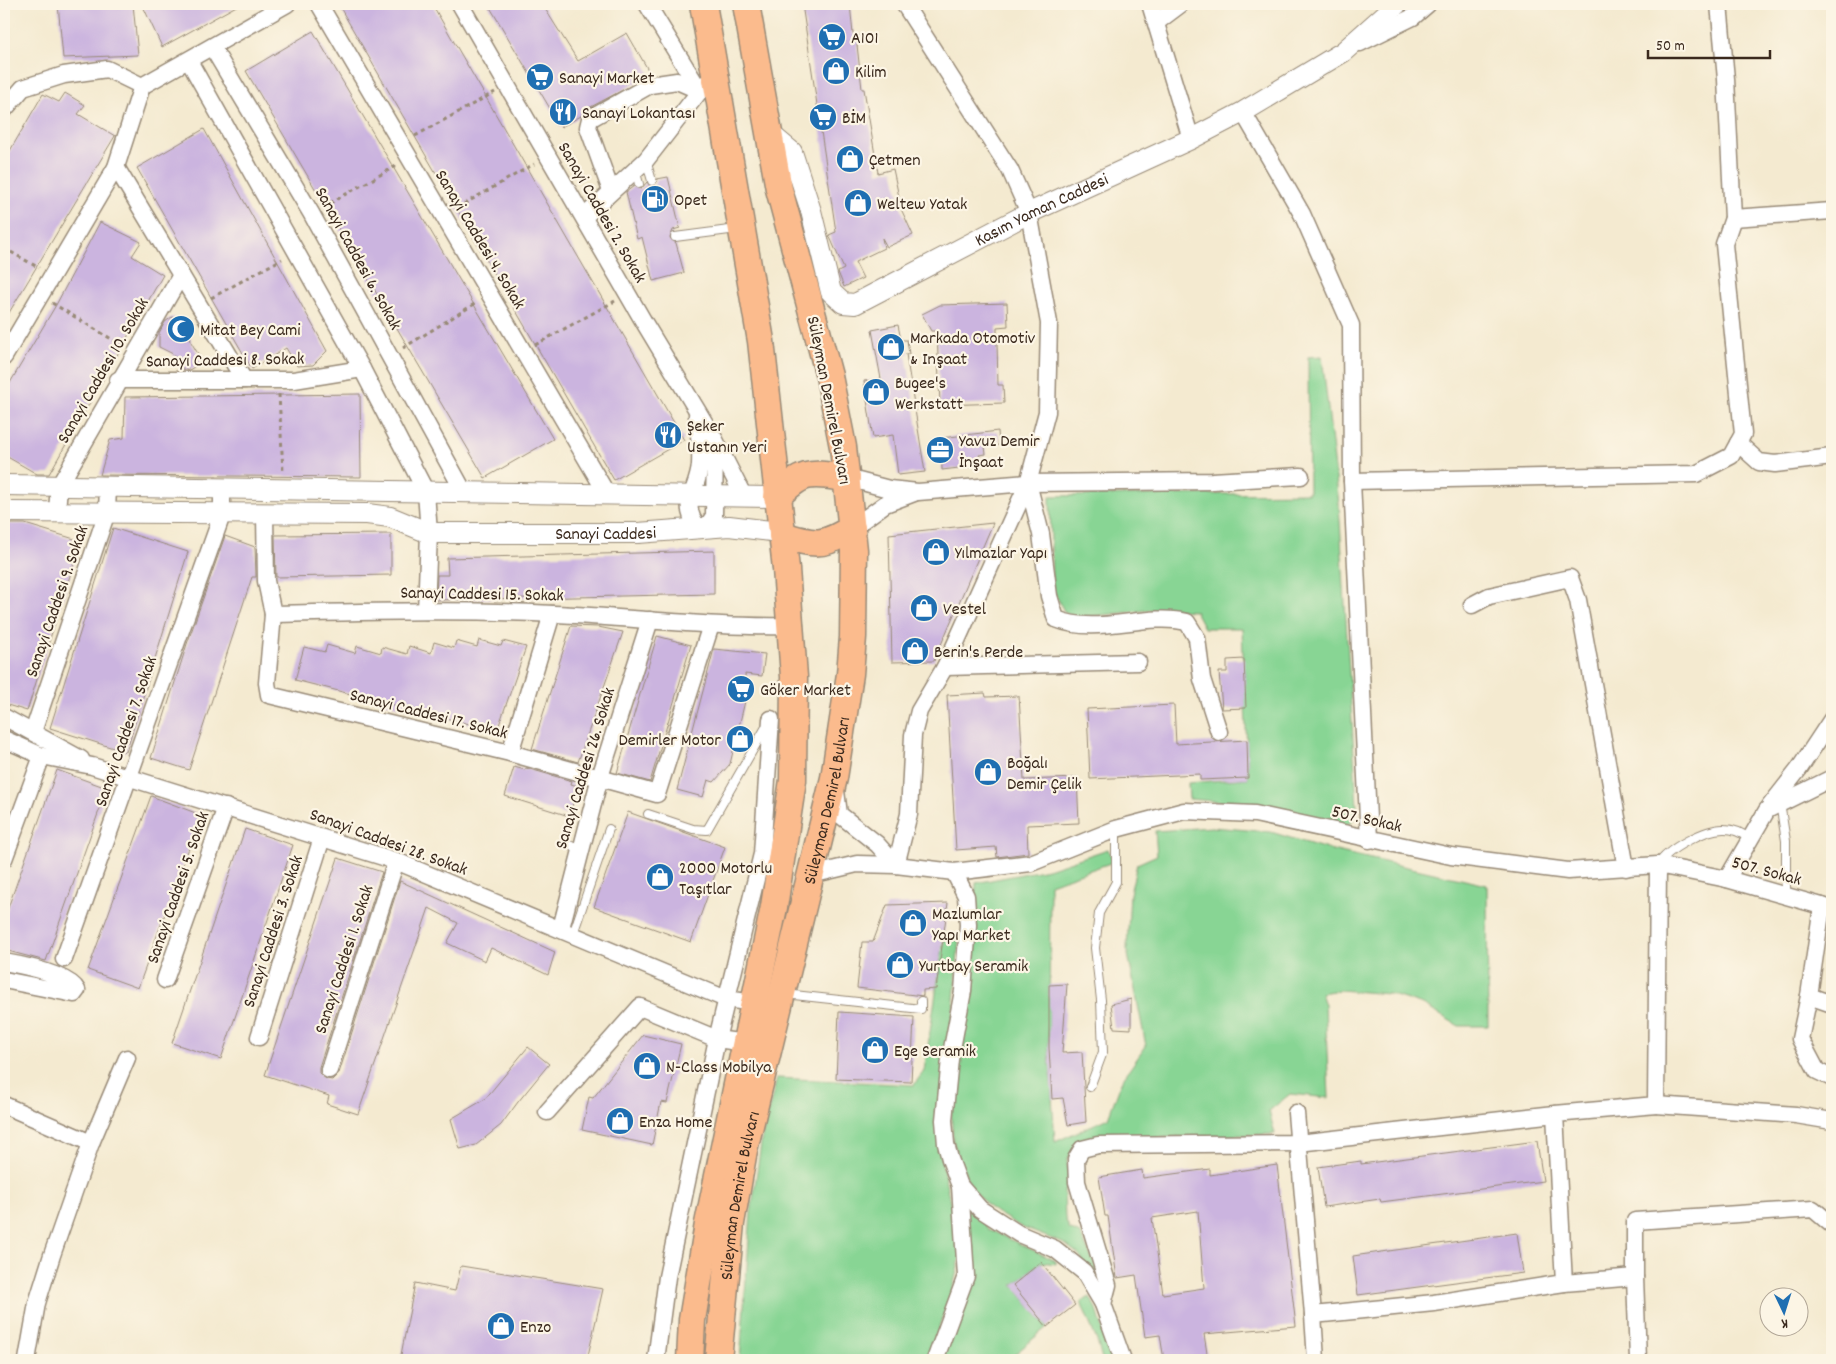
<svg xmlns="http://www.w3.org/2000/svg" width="1836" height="1364" font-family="Dekko,sans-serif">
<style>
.green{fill:#88d594;stroke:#628059}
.building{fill:#cbb4df;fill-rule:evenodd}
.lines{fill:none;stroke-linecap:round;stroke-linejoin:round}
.service-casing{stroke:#988a77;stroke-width:10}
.minor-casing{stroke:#988a77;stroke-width:19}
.tertiary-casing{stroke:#988a77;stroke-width:22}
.trunk-casing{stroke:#988a77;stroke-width:29}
.path{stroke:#988a77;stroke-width:3;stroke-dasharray:4 4;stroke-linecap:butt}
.service{stroke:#fff;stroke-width:8}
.minor{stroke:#fff;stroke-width:16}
.tertiary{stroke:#fff;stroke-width:20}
.trunk{stroke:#fbbb8d;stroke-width:26}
.labels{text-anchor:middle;stroke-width:4.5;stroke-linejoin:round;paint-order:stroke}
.poi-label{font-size:18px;fill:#3b2a1e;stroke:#fcf5e5;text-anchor:start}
.street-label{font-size:18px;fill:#3b2a1e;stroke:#fcf5e5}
</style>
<rect width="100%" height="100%" fill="#fcf5e5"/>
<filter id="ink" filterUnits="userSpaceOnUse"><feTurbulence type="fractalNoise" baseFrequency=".02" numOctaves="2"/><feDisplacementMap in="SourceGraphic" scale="10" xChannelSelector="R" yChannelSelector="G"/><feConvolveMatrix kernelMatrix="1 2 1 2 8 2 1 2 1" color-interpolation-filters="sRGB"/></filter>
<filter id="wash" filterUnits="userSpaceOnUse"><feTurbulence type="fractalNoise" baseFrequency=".0096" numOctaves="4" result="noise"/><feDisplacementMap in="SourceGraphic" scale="20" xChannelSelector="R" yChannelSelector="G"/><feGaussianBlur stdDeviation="1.12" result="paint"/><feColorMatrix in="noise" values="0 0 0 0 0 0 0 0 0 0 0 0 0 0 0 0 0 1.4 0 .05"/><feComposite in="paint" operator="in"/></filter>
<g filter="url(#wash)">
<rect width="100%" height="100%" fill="#f4ead0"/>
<g class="green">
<path d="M 1322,356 L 1339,504 L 1357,806 C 1356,818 1352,824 1340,827 L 1248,804 L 1189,799 L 1188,783 L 1248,778 L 1242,628 L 1204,628 L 1195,611 L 1159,609 L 1075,618 L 1064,611 L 1052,588 L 1050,496 L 1309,493 L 1308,357 Z"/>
<polygon points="1212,827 1271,832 1327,849 1487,885 1488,1026 1459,1026 1423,1005 1389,994 1339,990 1321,993 1325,1005 1329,1098 1290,1094 1269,1111 1275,1134 1084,1140 1075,1148 1067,1161 1069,1177 1064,1192 1065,1218 1069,1229 1080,1234 1102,1279 1101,1287 1078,1254 1065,1244 1021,1227 991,1209 970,1186 953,1142 951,1109 969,1003 975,948 976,883 1048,869 1108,849 1113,862 1050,884 1049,1049 1055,1142 1108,1118 1122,1080 1146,1046 1127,949 1130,894 1137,864 1157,855 1155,831"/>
<polygon points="944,940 959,940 941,1158 961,1255 952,1291 927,1360 740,1360 751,1213 762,1137 777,1078 914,1085 924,1071"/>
<polygon points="965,1208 978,1217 988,1229 1056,1261 1056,1264 1041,1262 1013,1285 1047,1327 1008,1360 941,1360 967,1292"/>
<polygon points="1090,1297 1098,1313 1112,1360 1102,1360 1097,1341 1081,1302"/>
</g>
<g id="blocks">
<g class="building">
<polygon points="58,4 133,4 138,55 63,58"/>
<polygon points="142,4 240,4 162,47"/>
<polygon points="338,4 432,4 684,440 614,480"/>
<polygon points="488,4 542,4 578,61 627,33 651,75 585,110 581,116 561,127"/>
<polygon points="802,4 850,4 853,34 866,37 857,45 862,89 864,89 878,173 893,169 902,211 913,235 887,247 882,238 884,248 855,262 863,278 844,287 838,272 844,269 829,235 836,232"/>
<polygon points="313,31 553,439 485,478 246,71"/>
<polygon points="65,93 85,105 78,114 115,136 4,321 4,161 43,94 59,102"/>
<polygon points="204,129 327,351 313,365 297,366 286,348 252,369 137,168"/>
<polygon points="668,177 680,228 673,230 670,238 676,243 684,273 653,281 642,237 637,239 626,192 634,186 641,189 647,182 650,186 654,186 657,179"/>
<polygon points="100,222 141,242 132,256 163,275 49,474 37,474 4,455 4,393 56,305"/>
<polygon points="1007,303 1008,326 997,327 997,343 998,385 1003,385 1004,403 940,405 937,331 931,331 922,314 940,305"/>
<polygon points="172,317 189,325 191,342 203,362 189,370 184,370 173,354 159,347 159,333 165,322"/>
<polygon points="898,325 901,340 907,340 909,354 906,354 925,472 898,475 893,435 873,438 864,381 881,379 872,330"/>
<polygon points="360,394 361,477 100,475 110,440 124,438 125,397"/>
<polygon points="998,431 999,445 985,447 986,454 979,455 980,461 976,462 976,466 942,470 941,438"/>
<polygon points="993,523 934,661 892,662 889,534"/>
<polygon points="4,524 25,524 81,541 27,711 4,704"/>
<polygon points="113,528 188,552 126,752 50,728"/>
<polygon points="391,534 391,575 276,577 275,535"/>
<polygon points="225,536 255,547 256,577 252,577 189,770 151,758 187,644"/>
<polygon points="714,551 714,594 436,600 437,575 448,575 447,558"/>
<polygon points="571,626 598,627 623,632 578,762 532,749"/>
<polygon points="657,636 691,645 650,782 617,773"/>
<polygon points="479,640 501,646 503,641 526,647 497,731 295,680 304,647 325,652 327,645 355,653 357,646 381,653 382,647 407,654 409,646 431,653 434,642 454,648 456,641 477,647"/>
<polygon points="714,649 765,654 762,676 745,674 746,697 730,764 714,782 708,780 703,797 677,790"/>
<polygon points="1244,659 1246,708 1222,709 1219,672 1227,672 1227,660"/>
<polygon points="985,693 986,697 1019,696 1024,780 1077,778 1079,823 1027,825 1028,853 997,857 996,847 956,850 947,695"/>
<polygon points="1174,705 1176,744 1247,740 1248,778 1200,780 1200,774 1090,779 1087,709"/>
<polygon points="514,767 525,770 526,768 572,781 571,784 578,786 569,816 505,796"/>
<polygon points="57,770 107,788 46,961 4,950 4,919"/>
<polygon points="151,796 201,815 138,988 88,970"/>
<polygon points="628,812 725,847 691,942 594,907"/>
<polygon points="245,829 293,845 221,1059 172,1043"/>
<polygon points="338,858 382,872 319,1067 319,1073 326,1079 332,1080 339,1073 400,881 555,952 548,975 491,948 485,961 447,943 458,923 429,908 358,1114 327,1104 329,1096 265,1075"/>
<polygon points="948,903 936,989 923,990 923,996 857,988 862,942 873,942 887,905"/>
<polygon points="1067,984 1062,1053 1082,1052 1086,1122 1068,1125 1063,1098 1052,1099 1049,1048 1049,985"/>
<polygon points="1131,999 1131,1029 1114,1028 1111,1004"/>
<polygon points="839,1012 914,1017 911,1082 836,1079"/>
<polygon points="643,1035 681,1044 667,1103 661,1102 652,1145 582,1130 589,1097 593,1098"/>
<polygon points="528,1047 549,1064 518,1102 501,1125 476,1145 460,1149 451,1119 485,1099"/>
<polygon points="1537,1141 1543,1181 1381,1202 1380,1199 1324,1207 1318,1167 1361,1161 1361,1164"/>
<path d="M 1277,1165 L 1296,1326 L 1204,1334 L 1208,1360 L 1164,1360 L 1160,1335 L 1145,1337 L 1136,1275 L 1117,1278 L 1108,1216 L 1105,1216 L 1099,1177 L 1142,1170 L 1143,1178 L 1210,1169 L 1210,1175 ZM 1198,1211 L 1204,1288 L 1163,1294 L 1152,1218 Z"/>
<polygon points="1517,1233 1523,1273 1358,1295 1353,1256"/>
<polygon points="1041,1262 1075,1305 1047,1327 1013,1285"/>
<polygon points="461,1266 603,1289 587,1360 400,1360 415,1283 455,1291"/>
</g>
</g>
</g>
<g filter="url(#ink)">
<use href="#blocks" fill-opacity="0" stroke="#988a77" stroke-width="1"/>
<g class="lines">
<defs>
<g id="service">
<polyline points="646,160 652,181"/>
<polyline points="635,169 639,184"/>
<polyline points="675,237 737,229"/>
<polyline points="1780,803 1786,841 1786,896"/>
<polyline points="648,814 693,829 707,830 766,727"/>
<polyline points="569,845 580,850"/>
<path d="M 1658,865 C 1667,849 1706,828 1725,829 C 1735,829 1742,833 1750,839"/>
<polyline points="573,934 609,829"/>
<polyline points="785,994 921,1009 921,1001"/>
<polyline points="1090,1087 1103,1052 1101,1000 1095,948 1099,913 1116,882 1116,829"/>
</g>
<g id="minor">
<polyline points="319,4 607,494"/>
<polyline points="460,4 645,324 715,440 744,497"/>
<polyline points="647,4 700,91"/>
<polyline points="1150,4 1191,139"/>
<polyline points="1157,22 1181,4"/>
<polyline points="1360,43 1413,17 1428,4"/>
<polyline points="212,47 311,213 464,492"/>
<polyline points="189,61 362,369 426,492 429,533 426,611"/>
<polyline points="4,110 23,88 64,75 107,69 142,86 287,4"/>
<polyline points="1243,112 1302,214 1351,325 1352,481 1369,840"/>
<polyline points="116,167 244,380"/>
<polyline points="611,191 588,127 590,119 650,85 677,81 700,91"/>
<polyline points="584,217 646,160 706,83"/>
<polyline points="1733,218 1832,211"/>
<polyline points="4,357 116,167 142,86"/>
<polyline points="118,380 294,380 362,369"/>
<path d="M 697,415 C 699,432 701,449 700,465 C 698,491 679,504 698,527"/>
<polyline points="1738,443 1759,462 1775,464 1832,457"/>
<polyline points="847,478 889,489 918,492 1028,483 1212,481 1301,476"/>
<polyline points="1352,481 1696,474 1731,456 1743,434 1724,244 1733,218 1726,79 1719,4"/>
<path d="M 1028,483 L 1041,534 L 1049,596 L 1056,619 C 1098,636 1144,612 1187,622 L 1197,638 L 1202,679 L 1219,732"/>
<polyline points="57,511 59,486 181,275"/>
<path d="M 265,514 L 266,581 L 273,614 C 366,612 459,609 553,614 C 632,617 711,628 791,626"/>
<polyline points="707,526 714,516 715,443"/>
<polyline points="852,528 885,504 914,493"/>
<polyline points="1472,605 1489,596 1570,578 1578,600 1626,868"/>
<polyline points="273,614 267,683 269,695 510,753 657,794 711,625"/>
<polyline points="945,667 1138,662"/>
<polyline points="4,717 81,759"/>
<polyline points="33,732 107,512 108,487"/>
<polyline points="4,739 42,756 92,766 396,861 726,999 754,1003"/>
<polyline points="510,753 552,614"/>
<polyline points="836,791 839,814 877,844 896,865"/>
<polyline points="1770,806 1799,769 1832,719"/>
<polyline points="4,859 42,756"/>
<polyline points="896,865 909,814 913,735 919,711 945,667 1028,483 1047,412 1049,323 1029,213 1010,170 904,4"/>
<polyline points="954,872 966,896 968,925 963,991 950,1059 944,1120 946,1144 950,1159 960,1186 980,1209 1019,1234 1055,1249 1084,1272 1103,1304 1123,1360"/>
<polyline points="811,875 857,864 896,865 954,872 1031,863 1116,829 1184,811 1255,814 1451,856 1568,871 1658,865 1727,879 1832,909"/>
<polyline points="1727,879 1767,810 1832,778"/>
<polyline points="1822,906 1809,996 1800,1039 1817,1071 1832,1078"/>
<polyline points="561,928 600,777 650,620"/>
<polyline points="64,959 222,515 222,488"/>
<path d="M 4,962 C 21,965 69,974 77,990 L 74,994 L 4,980"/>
<polyline points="165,980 226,807"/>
<polyline points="1809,996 1832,1004"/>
<polyline points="259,1037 322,838"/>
<polyline points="329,1070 396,861"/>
<polyline points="4,1105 91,1143"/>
<polyline points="1656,1105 1796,1115 1832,1121"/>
<polyline points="547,1112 640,1007 717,1039 745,1043"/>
<polyline points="1296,1113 1313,1315"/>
<polyline points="1635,1277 1635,1221 1813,1209 1832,1225"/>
<polyline points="1564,1283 1635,1277 1638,1360"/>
<polyline points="1103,1304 1108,1285 1077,1182 1076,1159 1082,1149 1098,1145 1298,1143 1555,1114"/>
<polyline points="27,1360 37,1303 52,1255 91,1143 127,1058"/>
<polyline points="656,1360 667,1277 717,1039 762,854 771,719"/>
<polyline points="935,1360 966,1276 960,1186"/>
<polyline points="1316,1360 1313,1315 1434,1303 1564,1283 1555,1114 1656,1105 1658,865"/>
</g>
<g id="tertiary">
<path id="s1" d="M 768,132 L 792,152 L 811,211 L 831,292 L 843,303 L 855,304 L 1029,213 L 1191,139 L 1243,112 L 1343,52 L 1397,4"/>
<polyline points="4,485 777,497"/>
<path id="s2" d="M 4,512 L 367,514 L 390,517 L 429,533 L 638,533 L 729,526 L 771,531 L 782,535"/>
</g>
<g id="trunk">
<path d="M 777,497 C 804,470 810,473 847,478"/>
<path d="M 782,535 C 815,545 823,547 852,528"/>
<polyline points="690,1360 692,1320 708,1224 774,907 793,780 794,677 786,569 761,341 703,4"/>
<path id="s3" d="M 718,1360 L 731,1223 L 744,1150 L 834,778 L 850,674 L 853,637 L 854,550 L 843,447 L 829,376 L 779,189 L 746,4"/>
</g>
</defs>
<use href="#service" class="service-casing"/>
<use href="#minor" class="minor-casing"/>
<use href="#tertiary" class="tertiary-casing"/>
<use href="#trunk" class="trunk-casing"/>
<g class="path">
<polyline points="415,136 495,92"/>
<polyline points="323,207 396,166"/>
<polyline points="457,208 534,164"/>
<polyline points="4,248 39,268"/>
<polyline points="211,298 282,259"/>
<polyline points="52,303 123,346"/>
<polyline points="535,345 615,301"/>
<polyline points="403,348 476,303"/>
<polyline points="279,394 283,472"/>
</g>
<use href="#service" class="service"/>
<use href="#minor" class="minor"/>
<use href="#tertiary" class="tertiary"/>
<use href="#trunk" class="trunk"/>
</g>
</g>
<defs>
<symbol id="supermarket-disc" viewBox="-11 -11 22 22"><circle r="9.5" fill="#1f6fb2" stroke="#fcf5e5"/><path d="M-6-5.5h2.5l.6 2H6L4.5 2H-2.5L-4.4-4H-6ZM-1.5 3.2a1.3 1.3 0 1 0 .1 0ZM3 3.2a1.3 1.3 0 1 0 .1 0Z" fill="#fff"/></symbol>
<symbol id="shop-disc" viewBox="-11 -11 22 22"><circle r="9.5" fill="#1f6fb2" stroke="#fcf5e5"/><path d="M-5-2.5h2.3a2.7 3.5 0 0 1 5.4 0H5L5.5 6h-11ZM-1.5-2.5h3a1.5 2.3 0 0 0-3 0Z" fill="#fff"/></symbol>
<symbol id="restaurant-disc" viewBox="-11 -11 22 22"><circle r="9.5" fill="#1f6fb2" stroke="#fcf5e5"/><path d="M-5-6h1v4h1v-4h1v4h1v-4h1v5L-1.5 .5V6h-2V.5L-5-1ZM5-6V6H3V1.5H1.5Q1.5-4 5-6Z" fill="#fff"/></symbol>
<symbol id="fuel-disc" viewBox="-11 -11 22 22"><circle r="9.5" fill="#1f6fb2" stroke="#fcf5e5"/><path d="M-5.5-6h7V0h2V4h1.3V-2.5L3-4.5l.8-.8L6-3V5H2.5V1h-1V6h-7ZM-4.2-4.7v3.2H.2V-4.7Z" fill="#fff"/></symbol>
<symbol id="mosque-disc" viewBox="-11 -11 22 22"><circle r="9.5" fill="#1f6fb2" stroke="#fcf5e5"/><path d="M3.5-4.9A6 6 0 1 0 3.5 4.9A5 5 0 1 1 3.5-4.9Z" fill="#fff"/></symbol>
<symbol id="office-disc" viewBox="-11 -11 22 22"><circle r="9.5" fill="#1f6fb2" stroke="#fcf5e5"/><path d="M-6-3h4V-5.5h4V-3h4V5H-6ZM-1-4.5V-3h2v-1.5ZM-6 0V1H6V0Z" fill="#fff"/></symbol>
</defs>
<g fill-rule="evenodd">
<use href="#supermarket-disc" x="816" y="21" width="32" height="32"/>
<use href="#shop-disc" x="820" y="55" width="32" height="32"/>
<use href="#supermarket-disc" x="524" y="61" width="32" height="32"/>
<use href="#restaurant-disc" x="547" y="96" width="32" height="32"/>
<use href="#supermarket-disc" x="807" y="101" width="32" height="32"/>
<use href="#shop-disc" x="834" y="143" width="32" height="32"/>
<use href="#fuel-disc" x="639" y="183" width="32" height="32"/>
<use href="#shop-disc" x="842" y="187" width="32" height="32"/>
<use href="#mosque-disc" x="165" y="313" width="32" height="32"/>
<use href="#shop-disc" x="875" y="331" width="32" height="32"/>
<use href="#shop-disc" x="860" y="376" width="32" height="32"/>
<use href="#restaurant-disc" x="652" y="419" width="32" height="32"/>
<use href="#office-disc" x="924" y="434" width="32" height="32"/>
<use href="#shop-disc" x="920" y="536" width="32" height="32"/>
<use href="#shop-disc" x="908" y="592" width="32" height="32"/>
<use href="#shop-disc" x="899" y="635" width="32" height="32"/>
<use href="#supermarket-disc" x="725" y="673" width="32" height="32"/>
<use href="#shop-disc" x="724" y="723" width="32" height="32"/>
<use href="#shop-disc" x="972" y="756" width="32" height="32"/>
<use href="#shop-disc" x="644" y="861" width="32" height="32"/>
<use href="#shop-disc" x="897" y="907" width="32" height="32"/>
<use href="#shop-disc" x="884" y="949" width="32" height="32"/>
<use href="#shop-disc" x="859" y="1034" width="32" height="32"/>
<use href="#shop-disc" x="631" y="1050" width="32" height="32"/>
<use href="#shop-disc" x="604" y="1105" width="32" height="32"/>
<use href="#shop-disc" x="485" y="1310" width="32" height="32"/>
</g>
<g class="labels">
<g class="poi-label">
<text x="851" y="43">A101</text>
<text x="855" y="77">Kilim</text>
<text x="559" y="83">Sanayi Market</text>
<text x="582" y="118">Sanayi Lokantası</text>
<text x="842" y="123">BİM</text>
<text x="869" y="165">Çetmen</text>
<text x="674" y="205">Opet</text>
<text x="877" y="209">Weltew Yatak</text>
<text x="200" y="335">Mitat Bey Cami</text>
<text x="910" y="343">Markada Otomotiv<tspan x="910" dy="21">&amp; Inşaat</tspan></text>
<text x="895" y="388">Bugee's<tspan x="895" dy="21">Werkstatt</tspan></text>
<text x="687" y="431">Şeker<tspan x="687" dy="21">Ustanın Yeri</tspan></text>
<text x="959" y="446">Yavuz Demir<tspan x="959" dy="21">İnşaat</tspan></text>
<text x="955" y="558">Yılmazlar Yapı</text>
<text x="943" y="614">Vestel</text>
<text x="934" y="657">Berin's Perde</text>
<text x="760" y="695">Göker Market</text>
<text x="721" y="745" text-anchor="end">Demirler Motor</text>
<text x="1007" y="768">Boğalı<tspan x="1007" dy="21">Demir Çelik</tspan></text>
<text x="679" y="873">2000 Motorlu<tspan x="679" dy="21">Taşıtlar</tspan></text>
<text x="932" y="919">Mazlumlar<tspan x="932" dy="21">Yapı Market</tspan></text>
<text x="919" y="971">Yurtbay Seramik</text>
<text x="894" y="1056">Ege Seramik</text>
<text x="666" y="1072">N-Class Mobilya</text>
<text x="639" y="1127">Enza Home</text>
<text x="520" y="1332">Enzo</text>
</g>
<g class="street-label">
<text dy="6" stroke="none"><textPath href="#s1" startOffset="414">Kasım Yaman Caddesi</textPath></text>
<text transform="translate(603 212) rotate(60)" y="6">Sanayi Caddesi 2. Sokak</text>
<text transform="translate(481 239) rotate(59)" y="6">Sanayi Caddesi 4. Sokak</text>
<text transform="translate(359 258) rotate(61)" y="6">Sanayi Caddesi 6. Sokak</text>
<text transform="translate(225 359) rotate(-1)" y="6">Sanayi Caddesi 8. Sokak</text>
<text transform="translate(102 370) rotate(-60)" y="6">Sanayi Caddesi 10. Sokak</text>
<text transform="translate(830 400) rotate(79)" y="6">Süleyman Demirel Bulvarı</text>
<text dy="6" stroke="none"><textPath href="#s2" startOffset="605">Sanayi Caddesi</textPath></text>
<text transform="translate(482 593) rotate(1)" y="6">Sanayi Caddesi 15. Sokak</text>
<text transform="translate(56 601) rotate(-71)" y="6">Sanayi Caddesi 9. Sokak</text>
<text transform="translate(429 713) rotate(14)" y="6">Sanayi Caddesi 17. Sokak</text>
<text transform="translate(125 731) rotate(-71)" y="6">Sanayi Caddesi 7. Sokak</text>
<text transform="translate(584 768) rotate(-73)" y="6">Sanayi Caddesi 26. Sokak</text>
<text dy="6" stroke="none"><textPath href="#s3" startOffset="571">Süleyman Demirel Bulvarı</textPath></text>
<text transform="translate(1367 818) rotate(13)" y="6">507. Sokak</text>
<text transform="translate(389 841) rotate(20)" y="6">Sanayi Caddesi 28. Sokak</text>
<text transform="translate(1767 870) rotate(15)" y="6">507. Sokak</text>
<text transform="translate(177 887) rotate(-71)" y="6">Sanayi Caddesi 5. Sokak</text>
<text transform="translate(272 931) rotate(-72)" y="6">Sanayi Caddesi 3. Sokak</text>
<text transform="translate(343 959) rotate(-72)" y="6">Sanayi Caddesi 1. Sokak</text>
<text dy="6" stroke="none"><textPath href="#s3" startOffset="166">Süleyman Demirel Bulvarı</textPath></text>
</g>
</g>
<rect width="1836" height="1364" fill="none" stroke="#fcf5e5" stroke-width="20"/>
<g transform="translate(1784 1312) rotate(176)"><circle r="24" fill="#fcf5e5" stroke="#afa495"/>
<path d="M0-4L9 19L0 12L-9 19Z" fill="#1f6fb2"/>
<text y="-8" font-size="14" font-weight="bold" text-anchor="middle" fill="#3b2a1e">K</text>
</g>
<path d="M1648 50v8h122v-8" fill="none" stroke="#3b2a1e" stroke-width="2.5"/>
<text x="1656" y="50" font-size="15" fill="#3b2a1e" stroke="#fcf5e5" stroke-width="4" paint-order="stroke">50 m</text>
</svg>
